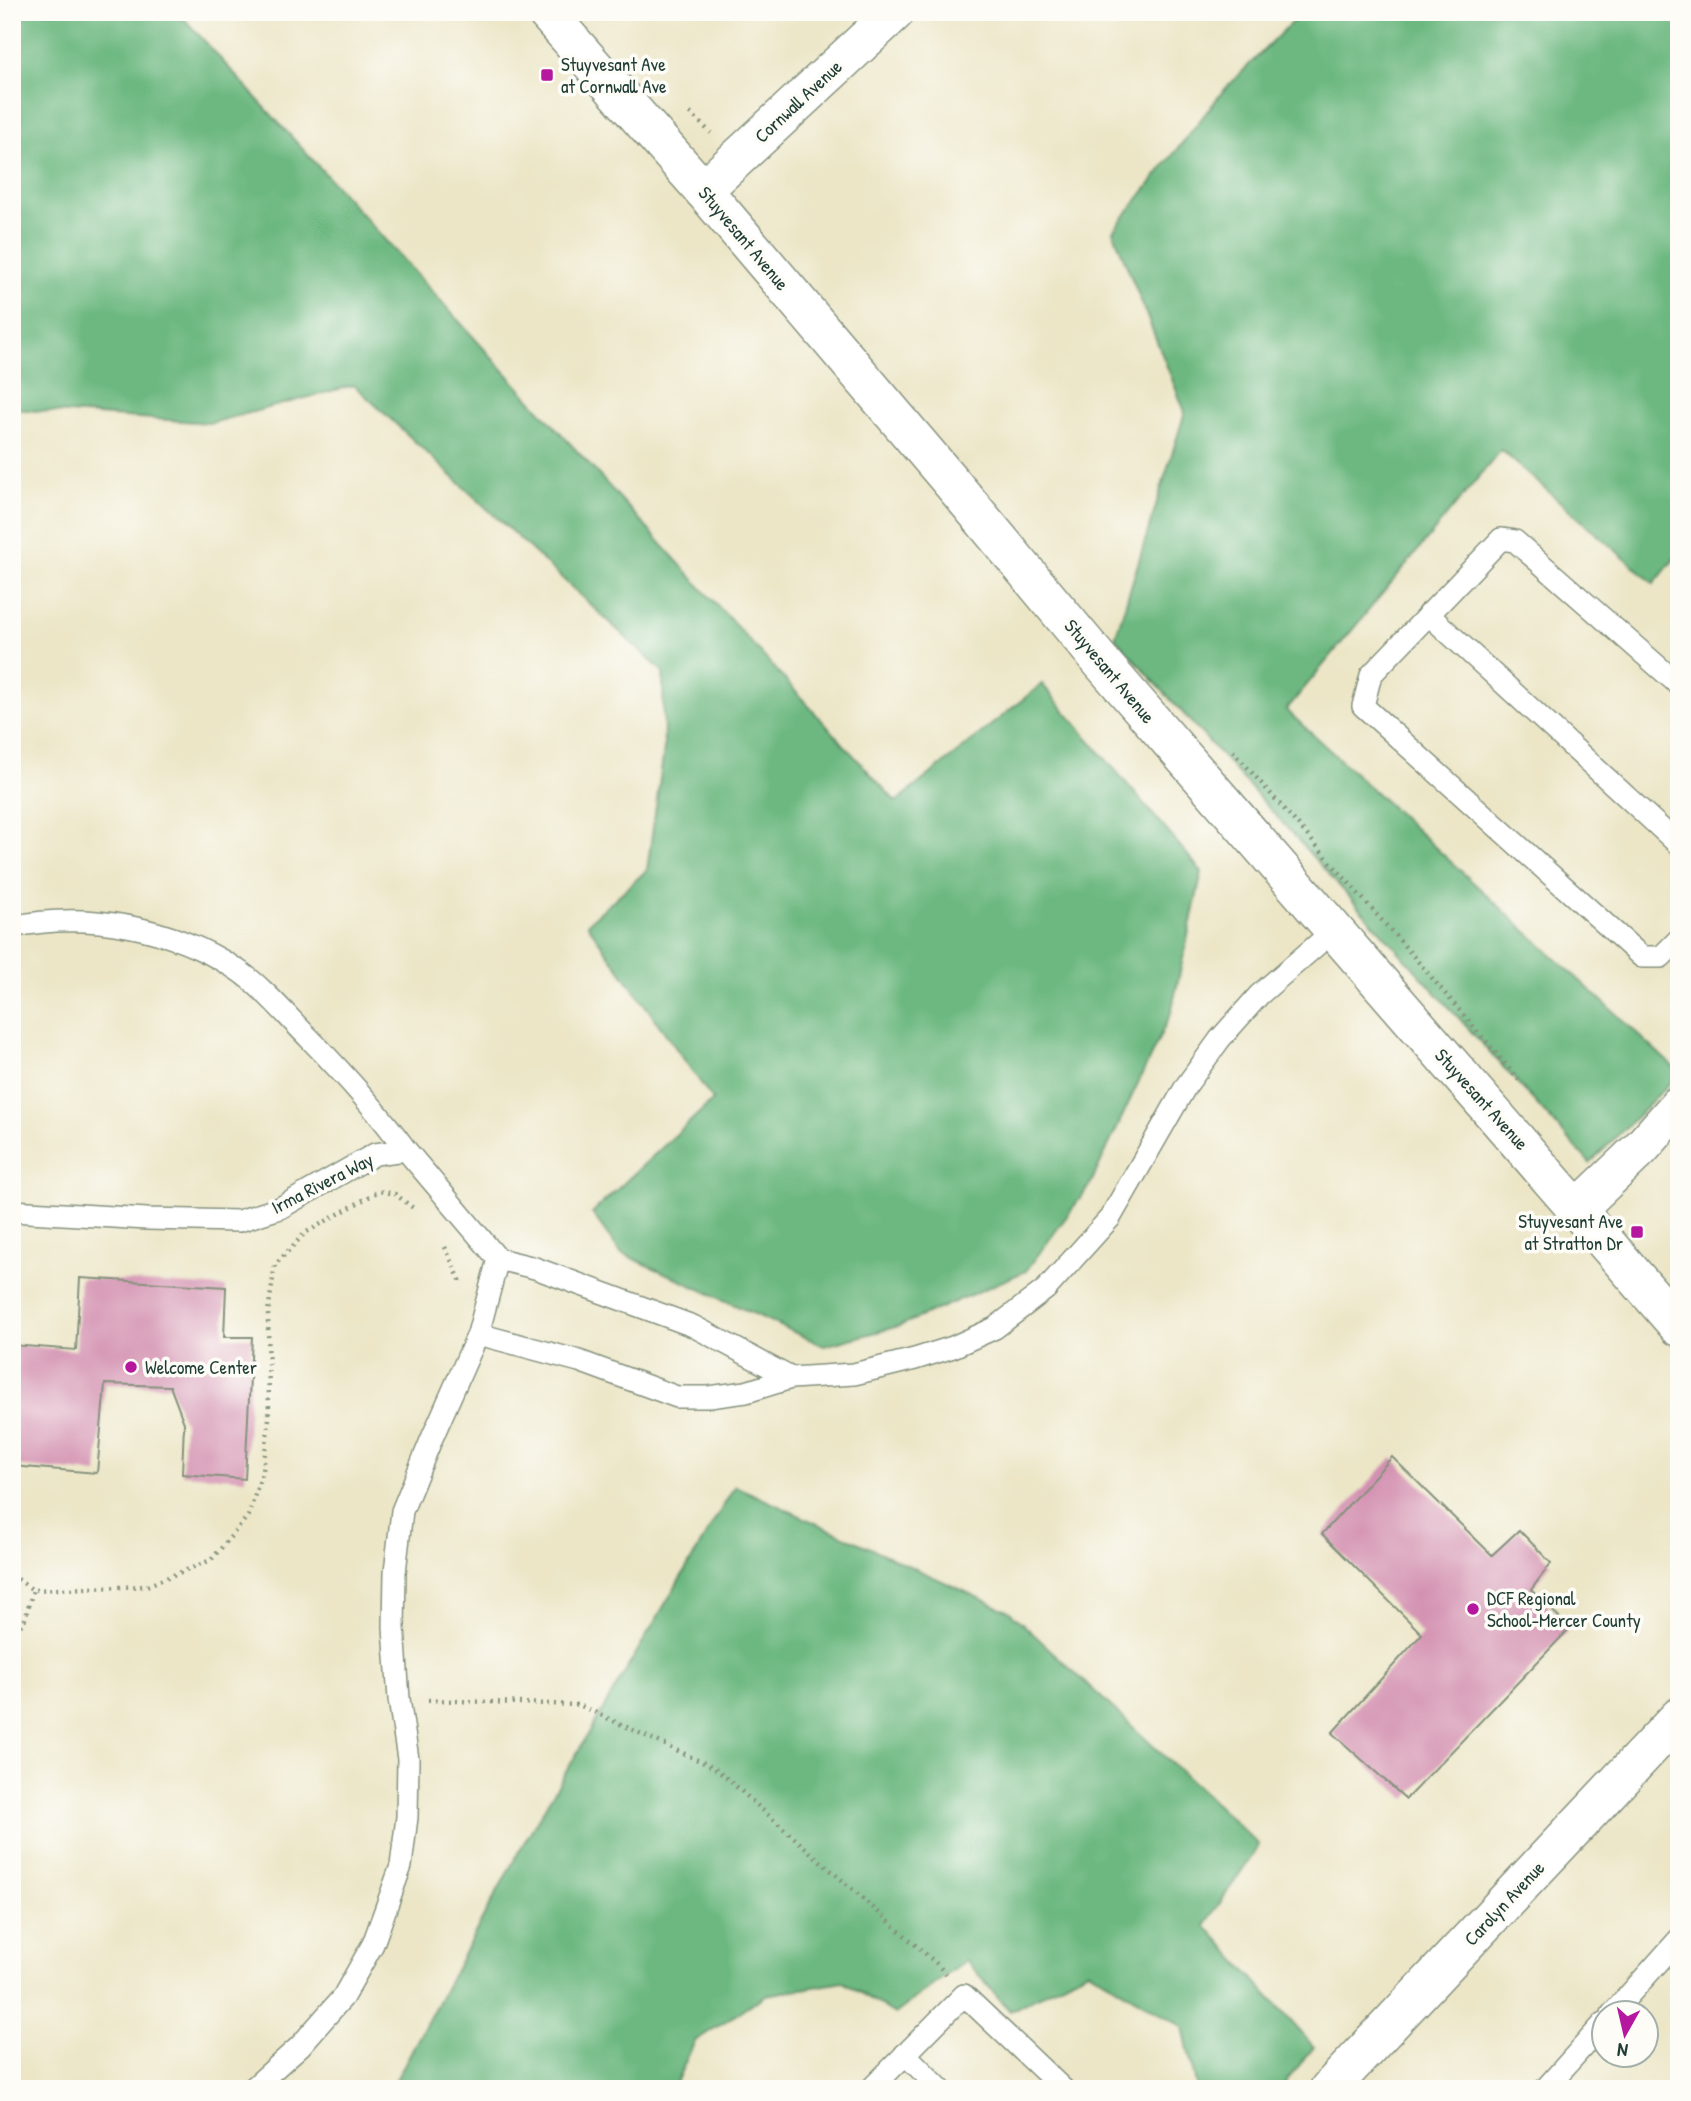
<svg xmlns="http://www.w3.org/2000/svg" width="1691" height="2101" font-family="'Patrick Hand',sans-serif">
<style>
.forest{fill:#6cb880;stroke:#467a5a;stroke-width:2}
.building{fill:#d390b0}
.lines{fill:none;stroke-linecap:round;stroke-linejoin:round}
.lane-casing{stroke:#86927e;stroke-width:24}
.street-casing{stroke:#86927e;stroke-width:41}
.path{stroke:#86927e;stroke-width:4.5;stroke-dasharray:2 5;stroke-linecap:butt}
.lane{stroke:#fff;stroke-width:21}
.street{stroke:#fff;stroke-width:38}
.poi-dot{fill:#b5179e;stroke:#fdfcf7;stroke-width:2.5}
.labels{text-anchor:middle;stroke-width:7;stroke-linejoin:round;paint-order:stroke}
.poi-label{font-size:19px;fill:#1f3d34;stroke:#fdfcf7;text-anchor:start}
.street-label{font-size:19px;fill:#1f3d34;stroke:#fdfcf7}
</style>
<rect width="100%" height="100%" fill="#fdfcf7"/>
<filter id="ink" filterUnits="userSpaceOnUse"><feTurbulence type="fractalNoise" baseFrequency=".0143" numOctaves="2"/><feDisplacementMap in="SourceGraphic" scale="14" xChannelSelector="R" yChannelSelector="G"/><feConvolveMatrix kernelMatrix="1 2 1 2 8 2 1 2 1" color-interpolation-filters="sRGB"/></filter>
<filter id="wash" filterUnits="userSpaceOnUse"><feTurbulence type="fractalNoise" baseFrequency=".00686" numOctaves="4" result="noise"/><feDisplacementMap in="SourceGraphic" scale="28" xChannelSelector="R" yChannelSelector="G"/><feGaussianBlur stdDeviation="1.57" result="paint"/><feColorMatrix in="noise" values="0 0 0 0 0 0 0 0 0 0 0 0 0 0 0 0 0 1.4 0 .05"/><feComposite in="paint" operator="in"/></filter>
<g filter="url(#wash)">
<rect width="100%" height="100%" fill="#ece6c7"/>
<g class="forest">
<polygon points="12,12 178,12 896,802 1042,684 1202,872 1171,1013 1090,1185 1026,1271 899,1326 824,1346 621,1253 592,1213 713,1100 587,924 647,870 664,750 663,672 354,385 211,423 12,409"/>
<polygon points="1302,12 1679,12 1679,553 1654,584 1501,450 1286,710 1679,1072 1679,1074 1590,1163 1115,638 1185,412 1113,231 1224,90"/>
<polygon points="735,1486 1010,1612 1259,1845 1205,1925 1314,2047 1280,2089 1197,2089 1183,2027 1088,1970 1010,2011 966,1960 895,2014 843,1982 766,1995 695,2041 673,2089 391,2089 518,1853"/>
</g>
<g id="blocks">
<g class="building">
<polygon points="80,1278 226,1287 224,1337 252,1337 245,1479 182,1474 184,1423 170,1386 105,1384 97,1473 12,1466 12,1345 76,1350"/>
<polygon points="1392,1457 1492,1555 1519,1530 1551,1563 1531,1590 1570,1628 1406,1799 1332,1733 1422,1634 1322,1534"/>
</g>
</g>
</g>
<g filter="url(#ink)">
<use href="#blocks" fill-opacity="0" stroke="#86927e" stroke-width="2"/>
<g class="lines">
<defs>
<g id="lane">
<polyline points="1428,614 1679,845"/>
<polyline points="1679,685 1515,541 1501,539 1371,675 1363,706 1642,957 1661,957 1679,939"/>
<path d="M 12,927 C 87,911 172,927 236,969 C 262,986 287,1016 309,1038 C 344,1074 377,1110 406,1150"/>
<polyline points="12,1211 147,1219 239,1221 280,1208 375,1154 406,1150 498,1259"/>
<polyline points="498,1259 535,1268 693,1326 791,1378"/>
<polyline points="478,1334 579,1361 677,1397 709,1397 746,1392 791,1378 854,1374 915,1359 953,1347 995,1328 1046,1289 1110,1218 1186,1086 1220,1039 1259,995 1333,931"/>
<polyline points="1612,2014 1679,1939"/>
<polyline points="905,2054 940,2089"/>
<polyline points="252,2089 300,2046 343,1997 373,1944 401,1866 407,1817 408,1759 399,1699 394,1628 395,1572 402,1511 432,1438 478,1334 498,1259"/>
<polyline points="871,2089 964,1995 1063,2089"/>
<polyline points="1545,2089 1604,2023"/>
</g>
<g id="street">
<polyline points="546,12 703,190 957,489 1102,663 1679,1327"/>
<polyline points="703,190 895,12"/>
<polyline points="1577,1209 1640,1149 1679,1105"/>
<polyline points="1329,2089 1679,1717"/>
</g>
</defs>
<use href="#lane" class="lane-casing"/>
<use href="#street" class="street-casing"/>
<g class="path">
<polyline points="690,113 711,133"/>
<polyline points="1233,751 1408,950 1519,1080"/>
<polyline points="445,1247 460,1280 459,1284"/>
<polyline points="12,1575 33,1590 146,1586 211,1560 248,1516 263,1470 269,1419 268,1312 275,1265 305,1233 379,1191 395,1194 413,1208"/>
<polyline points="12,1637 25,1619 33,1590"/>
<polyline points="428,1700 579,1705 715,1768 937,1964 946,1974"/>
</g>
<use href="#lane" class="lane"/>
<use href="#street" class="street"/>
</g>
</g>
<g class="poi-dot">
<rect x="540" y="68" width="14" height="14" rx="3.5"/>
<rect x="1630" y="1225" width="14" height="14" rx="3.5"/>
<circle cx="131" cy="1367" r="7"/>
<circle cx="1473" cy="1609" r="7"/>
</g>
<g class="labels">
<g class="poi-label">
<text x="561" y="71">Stuyvesant Ave<tspan x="561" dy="22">at Cornwall Ave</tspan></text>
<text x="1623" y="1228" text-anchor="end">Stuyvesant Ave<tspan x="1623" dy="22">at Stratton Dr</tspan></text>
<text x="145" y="1374">Welcome Center</text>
<text x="1487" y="1605">DCF Regional<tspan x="1487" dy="22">School-Mercer County</tspan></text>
</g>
<g class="street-label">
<text transform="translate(798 101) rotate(-43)" y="7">Cornwall Avenue</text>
<text transform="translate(744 238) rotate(50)" y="7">Stuyvesant Avenue</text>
<text transform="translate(1110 671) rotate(50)" y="7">Stuyvesant Avenue</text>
<text transform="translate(1482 1099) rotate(48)" y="7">Stuyvesant Avenue</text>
<text transform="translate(322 1183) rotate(-27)" y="7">Irma Rivera Way</text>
<text transform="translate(1504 1903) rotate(-47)" y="7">Carolyn Avenue</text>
</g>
</g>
<rect width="1691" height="2101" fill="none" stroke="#fdfcf7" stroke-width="42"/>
<g transform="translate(1625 2034) rotate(188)"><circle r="33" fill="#fdfcf7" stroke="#a4b0a9" stroke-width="2"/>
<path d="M0-5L12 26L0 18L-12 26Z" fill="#b5179e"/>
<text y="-10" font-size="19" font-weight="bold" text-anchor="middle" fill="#1f3d34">N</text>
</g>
</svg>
